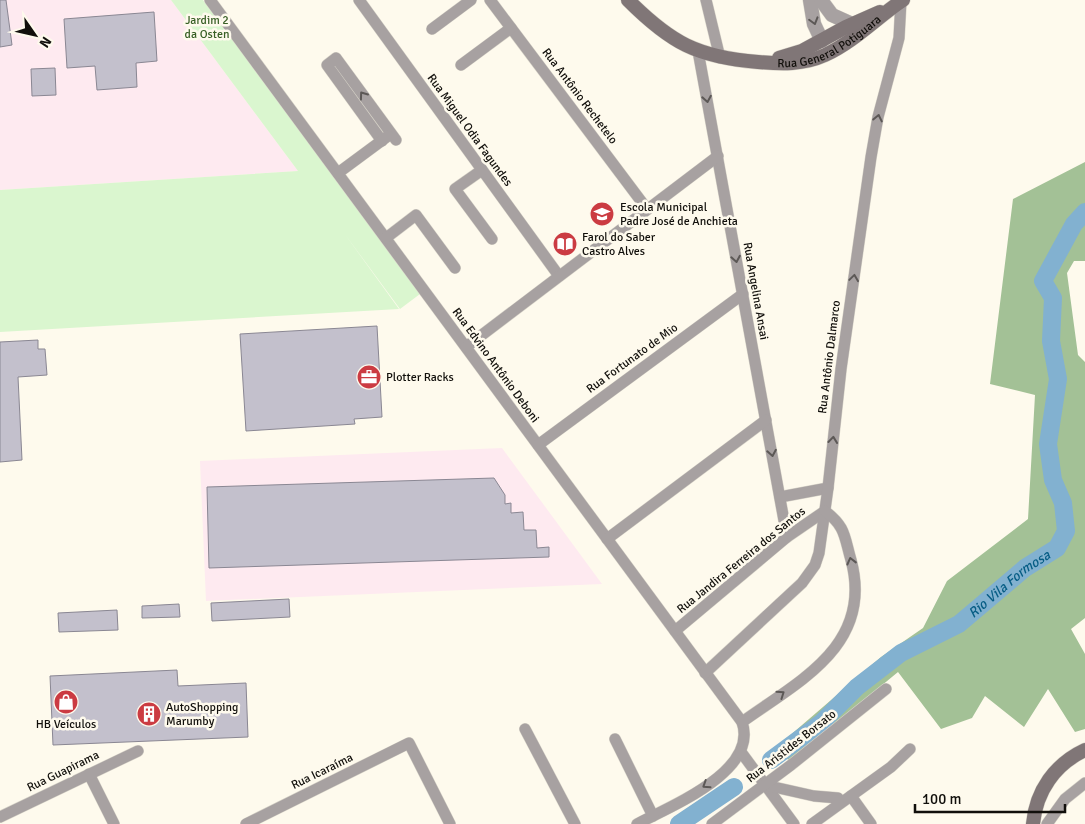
<svg xmlns="http://www.w3.org/2000/svg" width="1085" height="824" font-family="Signika,sans-serif">
<style>
.industrial{fill:#feeaf0}
.green{fill:#daf6cf}
.forest{fill:#a3c196}
.lines{fill:none;stroke-linecap:round;stroke-linejoin:round}
.river{stroke:#82b1d0;stroke-width:18}
.building{fill:#c3c0cc;stroke:#8a8793}
.minor-casing{stroke:#d8d4c9;stroke-width:12}
.tertiary-casing{stroke:#d8d4c9;stroke-width:15}
.secondary-casing{stroke:#d8d4c9;stroke-width:15}
.minor{stroke:#a7a1a1;stroke-width:11}
.tertiary{stroke:#a7a1a1;stroke-width:14}
.secondary{stroke:#807677;stroke-width:14}
.oneway{stroke:#5c5856}
.labels{text-anchor:middle;stroke-width:5;stroke-linejoin:round;paint-order:stroke}
.park-label{font-size:12px;fill:#385f25;stroke:#fefaed}
.street-label{font-size:12px;fill:#110f0b;stroke:#fefaed}
.poi-label{font-size:12px;fill:#110f0b;stroke:#fefaed;text-anchor:start}
.water-label{font-size:14px;font-style:italic;fill:#075d85;stroke:#fefaed}
</style>
<rect width="100%" height="100%" fill="#fefaed"/>
<g class="industrial">
<polygon points="0,0 171,0 298,171 0,190"/>
<polygon points="502,448 602,584 206,601 200,461"/>
</g>
<polygon class="green" points="171,0 203,0 420,294 400,309 344,233 399,309 0,332 0,190 298,171"/>
<polygon class="forest" points="1085,162 1085,261 1074,261 1067,273 1078,355 1085,362 1085,618 1071,629 1085,654 1085,729 1075,732 1048,689 1024,727 985,696 972,718 941,729 898,672 789,762 780,744 881,657 923,628 947,581 1028,519 1035,395 990,384 1013,199"/>
<g class="lines">
<g class="river">
<path id="s1" d="M 771,760 L 821,723 L 857,687 L 901,653 L 959,624 L 1025,568 L 1057,548 L 1066,531 L 1063,503 L 1053,480 L 1048,444 L 1058,379 L 1051,341 L 1053,298 L 1043,281 L 1074,224 L 1085,212"/>
<polyline points="679,824 734,787"/>
</g>
</g>
<g class="building">
<polygon points="0,0 6,0 12,45 0,47"/>
<polygon points="154,12 157,61 136,63 137,87 97,90 95,66 67,68 64,19"/>
<polygon points="55,68 56,95 32,96 31,69"/>
<polygon points="377,326 382,417 354,419 355,424 246,431 240,334"/>
<polygon points="38,340 38,349 45,349 47,375 18,377 22,460 0,462 0,342"/>
<polygon points="494,478 505,495 505,504 511,503 511,513 523,512 524,530 536,530 537,548 549,547 549,557 209,568 207,487"/>
<polygon points="289,599 290,617 212,621 211,603"/>
<polygon points="179,604 180,617 142,618 142,606"/>
<polygon points="117,610 118,630 59,632 58,613"/>
<polygon points="177,670 178,686 246,683 248,737 53,745 50,676"/>
</g>
<g class="lines">
<defs>
<g id="minor">
<path d="M 210,0 L 742,722 C 759,771 671,806 637,824"/>
<polyline points="359,0 559,276"/>
<polyline points="490,0 647,209"/>
<polyline points="706,0 720,58"/>
<polyline points="432,29 471,0"/>
<polyline points="698,51 787,537"/>
<polyline points="461,65 511,28"/>
<polyline points="382,141 327,65 336,58 396,140"/>
<polyline points="482,170 455,189 492,239"/>
<polyline points="338,173 388,136"/>
<polyline points="386,238 416,215 455,268"/>
<polyline points="466,347 718,156"/>
<polyline points="538,445 743,294"/>
<polyline points="780,497 828,488"/>
<polyline points="607,539 766,420"/>
<polyline points="675,631 787,537 825,511"/>
<polyline points="705,673 802,583 815,565 819,553 828,488 841,369 871,157 878,117 899,38 901,1"/>
<path d="M 742,722 C 799,681 874,645 851,560 C 844,536 846,527 825,511"/>
<polyline points="525,729 575,824"/>
<polyline points="615,739 653,816"/>
<polyline points="741,752 794,824"/>
<polyline points="89,774 114,824"/>
<polyline points="765,785 814,796 838,798"/>
<polyline points="851,796 871,824"/>
<polyline points="0,817 138,751"/>
<polyline points="246,824 409,743 450,824"/>
<polyline points="712,824 791,765 886,689"/>
<polyline points="812,824 891,767 910,749"/>
<polyline points="1047,824 1065,799 1085,783"/>
</g>
<g id="tertiary">
<polyline points="810,0 814,24 822,41"/>
<polyline points="821,0 832,15 852,24"/>
</g>
<g id="secondary">
<path id="s2" d="M 628,0 C 671,43 697,57 758,62 C 781,64 803,65 825,55 C 855,41 876,18 903,0"/>
<polyline points="779,58 802,51 846,27 880,12"/>
<path d="M 1033,824 C 1036,791 1055,764 1085,750"/>
</g>
</defs>
<use href="#minor" class="minor-casing"/>
<use href="#tertiary" class="tertiary-casing"/>
<use href="#secondary" class="secondary-casing"/>
<use href="#minor" class="minor"/>
<use href="#tertiary" class="tertiary"/>
<use href="#secondary" class="secondary"/>
</g>
<defs><path id="oneway-chevron" d="M-2-3.5L2.5 0L-2 3.5" fill="none" stroke-width="1.6" stroke-linecap="round" stroke-linejoin="round" transform="scale(1.25)"/></defs>
<g class="oneway">
<use href="#oneway-chevron" transform="translate(814 21) rotate(74)"/>
<use href="#oneway-chevron" transform="translate(363 95) rotate(-126)"/>
<use href="#oneway-chevron" transform="translate(707 99) rotate(80)"/>
<use href="#oneway-chevron" transform="translate(878 118) rotate(-78)"/>
<use href="#oneway-chevron" transform="translate(736 259) rotate(80)"/>
<use href="#oneway-chevron" transform="translate(854 278) rotate(-82)"/>
<use href="#oneway-chevron" transform="translate(833 440) rotate(-84)"/>
<use href="#oneway-chevron" transform="translate(772 453) rotate(80)"/>
<use href="#oneway-chevron" transform="translate(851 561) rotate(-104)"/>
<use href="#oneway-chevron" transform="translate(781 694) rotate(-35)"/>
<use href="#oneway-chevron" transform="translate(706 785) rotate(147)"/>
</g>
<defs>
<symbol id="school-disc" viewBox="-11 -11 22 22"><circle r="9.5" fill="#cb3b42" stroke="#fefaed"/><path d="M0-5L7-2L0 1L-7-2ZM-4 1L0 2.5L4 1V4Q0 6-4 4Z" fill="#fff"/></symbol>
<symbol id="library-disc" viewBox="-11 -11 22 22"><circle r="9.5" fill="#cb3b42" stroke="#fefaed"/><path d="M-6-4Q-3-5.5-.7-3.5V5Q-3 3-6 4ZM6-4Q3-5.5 .7-3.5V5Q3 3 6 4Z" fill="#fff"/></symbol>
<symbol id="office-disc" viewBox="-11 -11 22 22"><circle r="9.5" fill="#cb3b42" stroke="#fefaed"/><path d="M-6-3h4V-5.5h4V-3h4V5H-6ZM-1-4.5V-3h2v-1.5ZM-6 0V1H6V0Z" fill="#fff"/></symbol>
<symbol id="shop-disc" viewBox="-11 -11 22 22"><circle r="9.5" fill="#cb3b42" stroke="#fefaed"/><path d="M-5-2.5h2.3a2.7 3.5 0 0 1 5.4 0H5L5.5 6h-11ZM-1.5-2.5h3a1.5 2.3 0 0 0-3 0Z" fill="#fff"/></symbol>
<symbol id="building-disc" viewBox="-11 -11 22 22"><circle r="9.5" fill="#cb3b42" stroke="#fefaed"/><path d="M-4-6H4V6H1V3H-1V6H-4ZM-2.5-4.3h1.7v1.8h-1.7ZM.8-4.3h1.7v1.8H.8ZM-2.5-1h1.7V.8h-1.7ZM.8-1h1.7V.8H.8Z" fill="#fff"/></symbol>
</defs>
<g fill-rule="evenodd">
<use href="#school-disc" x="588" y="200" width="28" height="28"/>
<use href="#library-disc" x="551" y="230" width="28" height="28"/>
<use href="#office-disc" x="355" y="363" width="28" height="28"/>
<use href="#shop-disc" x="52" y="688" width="28" height="28"/>
<use href="#building-disc" x="135" y="700" width="28" height="28"/>
</g>
<g class="labels">
<g class="park-label">
<text x="207" y="24">Jardim 2<tspan x="207" dy="14">da Osten</tspan></text>
</g>
<g class="street-label">
<text dy="4" stroke="none"><textPath href="#s2" startOffset="225">Rua General Potiguara</textPath></text>
<text transform="translate(580 96) rotate(53)" y="4">Rua Antônio Rechetelo</text>
<text transform="translate(470 130) rotate(54)" y="4">Rua Miguel Odia Fagundes</text>
<text transform="translate(756 291) rotate(80)" y="4">Rua Angelina Ansai</text>
<text transform="translate(829 357) rotate(-83)" y="4">Rua Antônio Dalmarco</text>
<text transform="translate(632 358) rotate(-36)" y="4">Rua Fortunato de Mio</text>
<text transform="translate(496 365) rotate(54)" y="4">Rua Edvino Antônio Deboni</text>
<text transform="translate(741 560) rotate(-39)" y="4">Rua Jandira Ferreira dos Santos</text>
<text transform="translate(791 746) rotate(-38)" y="4">Rua Aristides Borsato</text>
<text transform="translate(63 771) rotate(-26)" y="4">Rua Guapirama</text>
<text transform="translate(322 771) rotate(-26)" y="4">Rua Icaraíma</text>
</g>
<g class="poi-label">
<text x="620" y="211">Escola Municipal<tspan x="620" dy="14">Padre José de Anchieta</tspan></text>
<text x="582" y="241">Farol do Saber<tspan x="582" dy="14">Castro Alves</tspan></text>
<text x="386" y="381">Plotter Racks</text>
<text x="166" y="711">AutoShopping<tspan x="166" dy="14">Marumby</tspan></text>
<text x="66" y="728" text-anchor="middle">HB Veículos</text>
</g>
<g class="water-label">
<text dy="5" stroke="none"><textPath href="#s1" startOffset="298">Rio Vila Formosa</textPath></text>
</g>
</g>
<g transform="translate(35 35) rotate(124)" stroke="#fefaed" stroke-width="4" paint-order="stroke">
<path d="M0-4L9 19L0 12L-9 19Z" fill="#110f0b"/>
<text y="-8" font-size="14" font-weight="bold" text-anchor="middle" fill="#110f0b">N</text>
</g>
<path d="M915 804v8h150v-8" fill="none" stroke="#110f0b" stroke-width="2.5"/>
<text x="922" y="804" font-size="15" fill="#110f0b" stroke="#fefaed" stroke-width="4" paint-order="stroke">100 m</text>
</svg>
